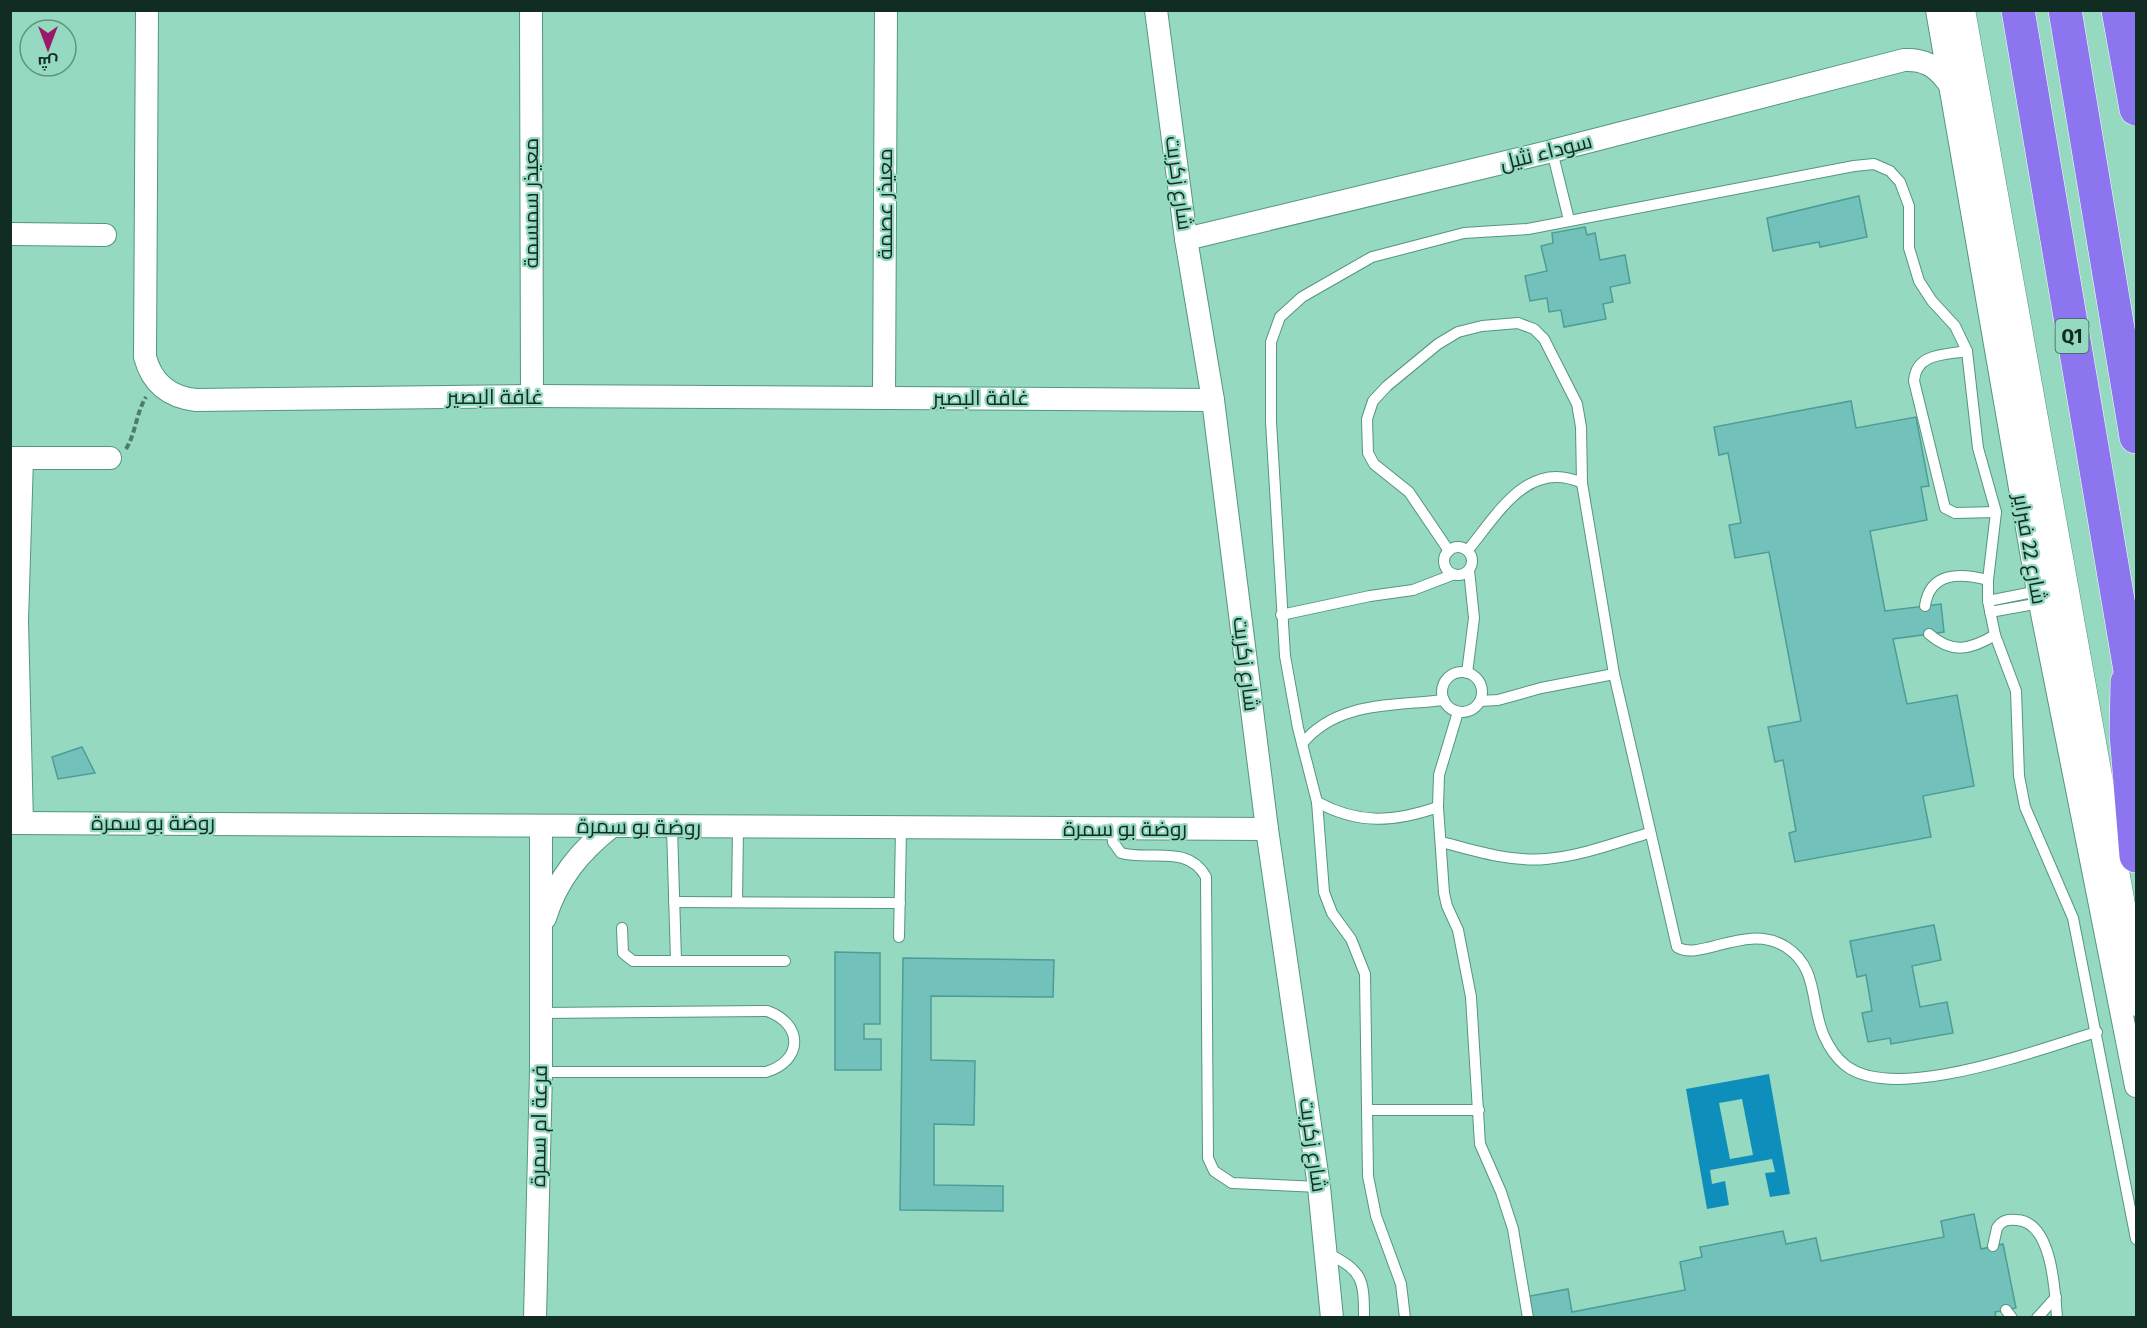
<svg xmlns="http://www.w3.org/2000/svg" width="2147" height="1328" font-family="'Fira Sans Condensed',Cairo,sans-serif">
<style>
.water{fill:#0e8fbb;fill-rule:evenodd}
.building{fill:#73c1bb;stroke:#4e9c97;stroke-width:1.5}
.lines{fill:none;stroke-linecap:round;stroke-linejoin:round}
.lane-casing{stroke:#54967f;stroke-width:12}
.street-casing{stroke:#54967f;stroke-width:24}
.secondary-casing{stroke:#54967f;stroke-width:33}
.highway-casing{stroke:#fff;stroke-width:34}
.path{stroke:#4d7c6b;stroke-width:4;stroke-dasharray:6 3;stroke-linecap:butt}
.lane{stroke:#fff;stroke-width:10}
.street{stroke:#fff;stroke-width:22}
.secondary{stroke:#fff;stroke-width:32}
.highway{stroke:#8c75ee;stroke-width:33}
.labels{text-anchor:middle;stroke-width:4.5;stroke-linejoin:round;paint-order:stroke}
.shield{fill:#95d9c0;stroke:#396152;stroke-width:1.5}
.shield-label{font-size:20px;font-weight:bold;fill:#112d23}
.street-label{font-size:21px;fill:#112d23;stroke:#95d9c0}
</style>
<rect width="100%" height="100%" fill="#95d9c0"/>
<path class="water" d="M 1769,1074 L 1790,1194 L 1770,1197 L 1765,1173 L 1775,1172 L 1772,1159 L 1710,1170 L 1712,1184 L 1725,1181 L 1729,1205 L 1707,1209 L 1686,1089 ZM 1742,1099 L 1753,1155 L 1730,1159 L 1719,1103 Z"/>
<g class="building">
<polygon points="1859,196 1867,237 1820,247 1819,242 1773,251 1767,218"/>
<polygon points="1585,227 1587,235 1595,233 1600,260 1625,255 1630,283 1610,287 1613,302 1603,304 1606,319 1564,327 1561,310 1549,312 1547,298 1530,301 1525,276 1547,271 1541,246 1553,243 1552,233"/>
<polygon points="1851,401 1856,428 1916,417 1929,486 1921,487 1927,520 1870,531 1885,611 1941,604 1944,632 1893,639 1907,704 1957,695 1974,786 1923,796 1931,837 1795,862 1789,833 1796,831 1783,760 1775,762 1768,727 1801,721 1769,552 1735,558 1729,525 1741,523 1728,453 1719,455 1714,427"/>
<polygon points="82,747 95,773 58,779 52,757"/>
<polygon points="1934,925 1941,960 1912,966 1920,1007 1947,1002 1953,1033 1891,1044 1890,1038 1868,1042 1862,1013 1872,1011 1866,975 1857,977 1850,941"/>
<polygon points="835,952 880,953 880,1024 864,1024 864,1039 881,1039 881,1070 835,1070"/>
<polygon points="903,958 1054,960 1053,997 931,996 931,1060 975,1061 974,1125 934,1124 934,1185 1003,1186 1003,1211 900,1210"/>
<polygon points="1974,1214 1981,1249 2003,1244 2016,1308 1995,1312 1996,1318 1529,1318 1525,1297 1568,1289 1572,1312 1685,1290 1680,1262 1702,1257 1700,1247 1783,1231 1786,1244 1816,1238 1821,1261 1944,1237 1941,1221"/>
</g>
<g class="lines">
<defs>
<g id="lane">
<polyline points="1552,151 1569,220"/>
<path d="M 1967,351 C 1944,355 1916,353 1914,381 L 1945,508 L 1955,513 L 1996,512"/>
<circle cx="1458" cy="561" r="14"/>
<path d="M 1468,550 C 1497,515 1528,458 1582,483"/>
<path d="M 1449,551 L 1409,492 L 1374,464 L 1368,453 L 1367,419 L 1373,401 L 1387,386 L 1438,344 L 1458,332 L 1482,326 L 1518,323 L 1534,329 L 1544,339 L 1577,404 L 1581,427 L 1582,483 L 1614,674 L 1677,947 C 1700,962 1747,922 1786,947 C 1819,968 1810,1005 1824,1036 C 1829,1047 1835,1057 1845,1065 C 1895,1105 2041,1048 2097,1032"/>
<polyline points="1988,601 2038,591"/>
<path d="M 1925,606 C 1930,571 1961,573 1988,580"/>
<polyline points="1990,612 2040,603"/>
<polyline points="1281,615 1370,596 1413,590 1452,575"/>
<path d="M 1929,634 C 1952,654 1970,650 1995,635"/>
<circle cx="1462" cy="692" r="20"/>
<polyline points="1467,673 1474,618 1469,570"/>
<polyline points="1480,701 1498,700 1541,688 1614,674"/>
<polyline points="1458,712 1439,775 1438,807 1444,893 1447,906 1458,930 1471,997 1480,1144 1501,1192 1513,1229 1528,1318"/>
<path d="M 1302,744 C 1336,701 1394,706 1444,700"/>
<path d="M 1317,802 C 1359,825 1395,822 1438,807"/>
<polyline points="672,828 676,961"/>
<path d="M 1112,829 L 1113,842 L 1121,853 C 1151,861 1188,844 1206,877 L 1208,1158 L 1214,1171 L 1232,1183 L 1319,1187"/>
<path d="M 1442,842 C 1475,851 1511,862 1546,859 C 1581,856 1615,843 1649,833"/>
<polyline points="674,902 900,903"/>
<polyline points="737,902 738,828"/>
<polyline points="622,928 623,953 633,961 785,961"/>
<polyline points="899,937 901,829"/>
<path d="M 540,1013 L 767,1011 C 804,1024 803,1061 766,1072 L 541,1072"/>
<polyline points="1368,1110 1479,1110"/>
<path d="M 1993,1246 L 1997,1228 C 2002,1220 2008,1219 2017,1220 C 2052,1222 2055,1290 2057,1318"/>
<path d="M 1327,1253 C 1363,1271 1364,1279 1364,1318"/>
<polyline points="2006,1310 2012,1318"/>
<polyline points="1405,1318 1401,1284 1376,1216 1368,1176 1365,974 1351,939 1332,913 1324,892 1317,802 1298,728 1285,656 1271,422 1271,342 1280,317 1302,297 1372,257 1464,233 1528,229 1854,166 1874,164 1890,171 1900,182 1909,206 1909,248 1919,281 1932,301 1955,326 1967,351 1978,448 1996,512 1988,580 1988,601 1995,635 2016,691 2019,776 2025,807 2073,918 2136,1239"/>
<polyline points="2037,1318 2056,1297"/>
</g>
<g id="street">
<path d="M 147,10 L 145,357 C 152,383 169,397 196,400 L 532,396 L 1213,400"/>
<polyline points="531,10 532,396"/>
<polyline points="1156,10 1186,239 1213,400 1267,829 1319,1187 1332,1318"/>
<polyline points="1937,10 2040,603 2136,1086"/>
<polyline points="10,234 105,235"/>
<path d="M 1186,239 L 1552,151 L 1904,60 C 1924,59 1936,66 1947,81"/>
<polyline points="884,398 886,10"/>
<polyline points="10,458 110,458"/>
<polyline points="22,458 17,622 22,823"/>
<polyline points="10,823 1267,829"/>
<path d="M 545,918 C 557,879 580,851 612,826"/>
<polyline points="535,1318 541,1072 541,826"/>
</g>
<polyline id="secondary" points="1959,10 2136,1000"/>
<g id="highway">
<polyline points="2018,10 2136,706"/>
<polyline points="2065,10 2136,437"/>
<polyline points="2118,10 2136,109"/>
<polyline points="2127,682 2126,734 2136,856"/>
</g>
</defs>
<use href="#lane" class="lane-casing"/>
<use href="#street" class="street-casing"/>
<use href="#secondary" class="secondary-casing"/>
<use href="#highway" class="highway-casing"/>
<path class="path" d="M 126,449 C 136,433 136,413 146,397"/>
<use href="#lane" class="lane"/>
<use href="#street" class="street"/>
<use href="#secondary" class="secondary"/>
<use href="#highway" class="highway"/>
</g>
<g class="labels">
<rect class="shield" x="2055.5" y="319" width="33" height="34" rx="4.5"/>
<g class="shield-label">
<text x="2072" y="343">Q1</text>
</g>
<g class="street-label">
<text transform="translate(1546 152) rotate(-14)" y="7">سوداء نثيل</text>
<text transform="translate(1179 183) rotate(82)" y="7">شارع زكريت</text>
<text transform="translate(531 203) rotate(-90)" y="7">معيذر سمسمة</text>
<text transform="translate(885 204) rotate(-90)" y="7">معيذر عصمة</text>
<text x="495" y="404">غافة البصير</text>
<text x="981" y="405">غافة البصير</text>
<text transform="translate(2030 549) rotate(80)" y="7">شارع 22 فبراير</text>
<text transform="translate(1246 664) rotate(83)" y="7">شارع زكريت</text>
<text x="153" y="830">روضة بو سمرة</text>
<text transform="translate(639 827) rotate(1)" y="7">روضة بو سمرة</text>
<text x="1125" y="836">روضة بو سمرة</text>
<text transform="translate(539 1126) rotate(-89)" y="7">فرعة ام سمرة</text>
<text transform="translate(1313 1145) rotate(82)" y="7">شارع زكريت</text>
</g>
</g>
<rect width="2147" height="1328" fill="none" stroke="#112d23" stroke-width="24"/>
<g transform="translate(48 48) rotate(180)"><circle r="28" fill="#95d9c0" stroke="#609481" stroke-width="1.5"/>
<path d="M0-4.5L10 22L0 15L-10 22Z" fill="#9d186a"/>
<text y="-9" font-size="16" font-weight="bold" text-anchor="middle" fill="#112d23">ش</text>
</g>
</svg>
